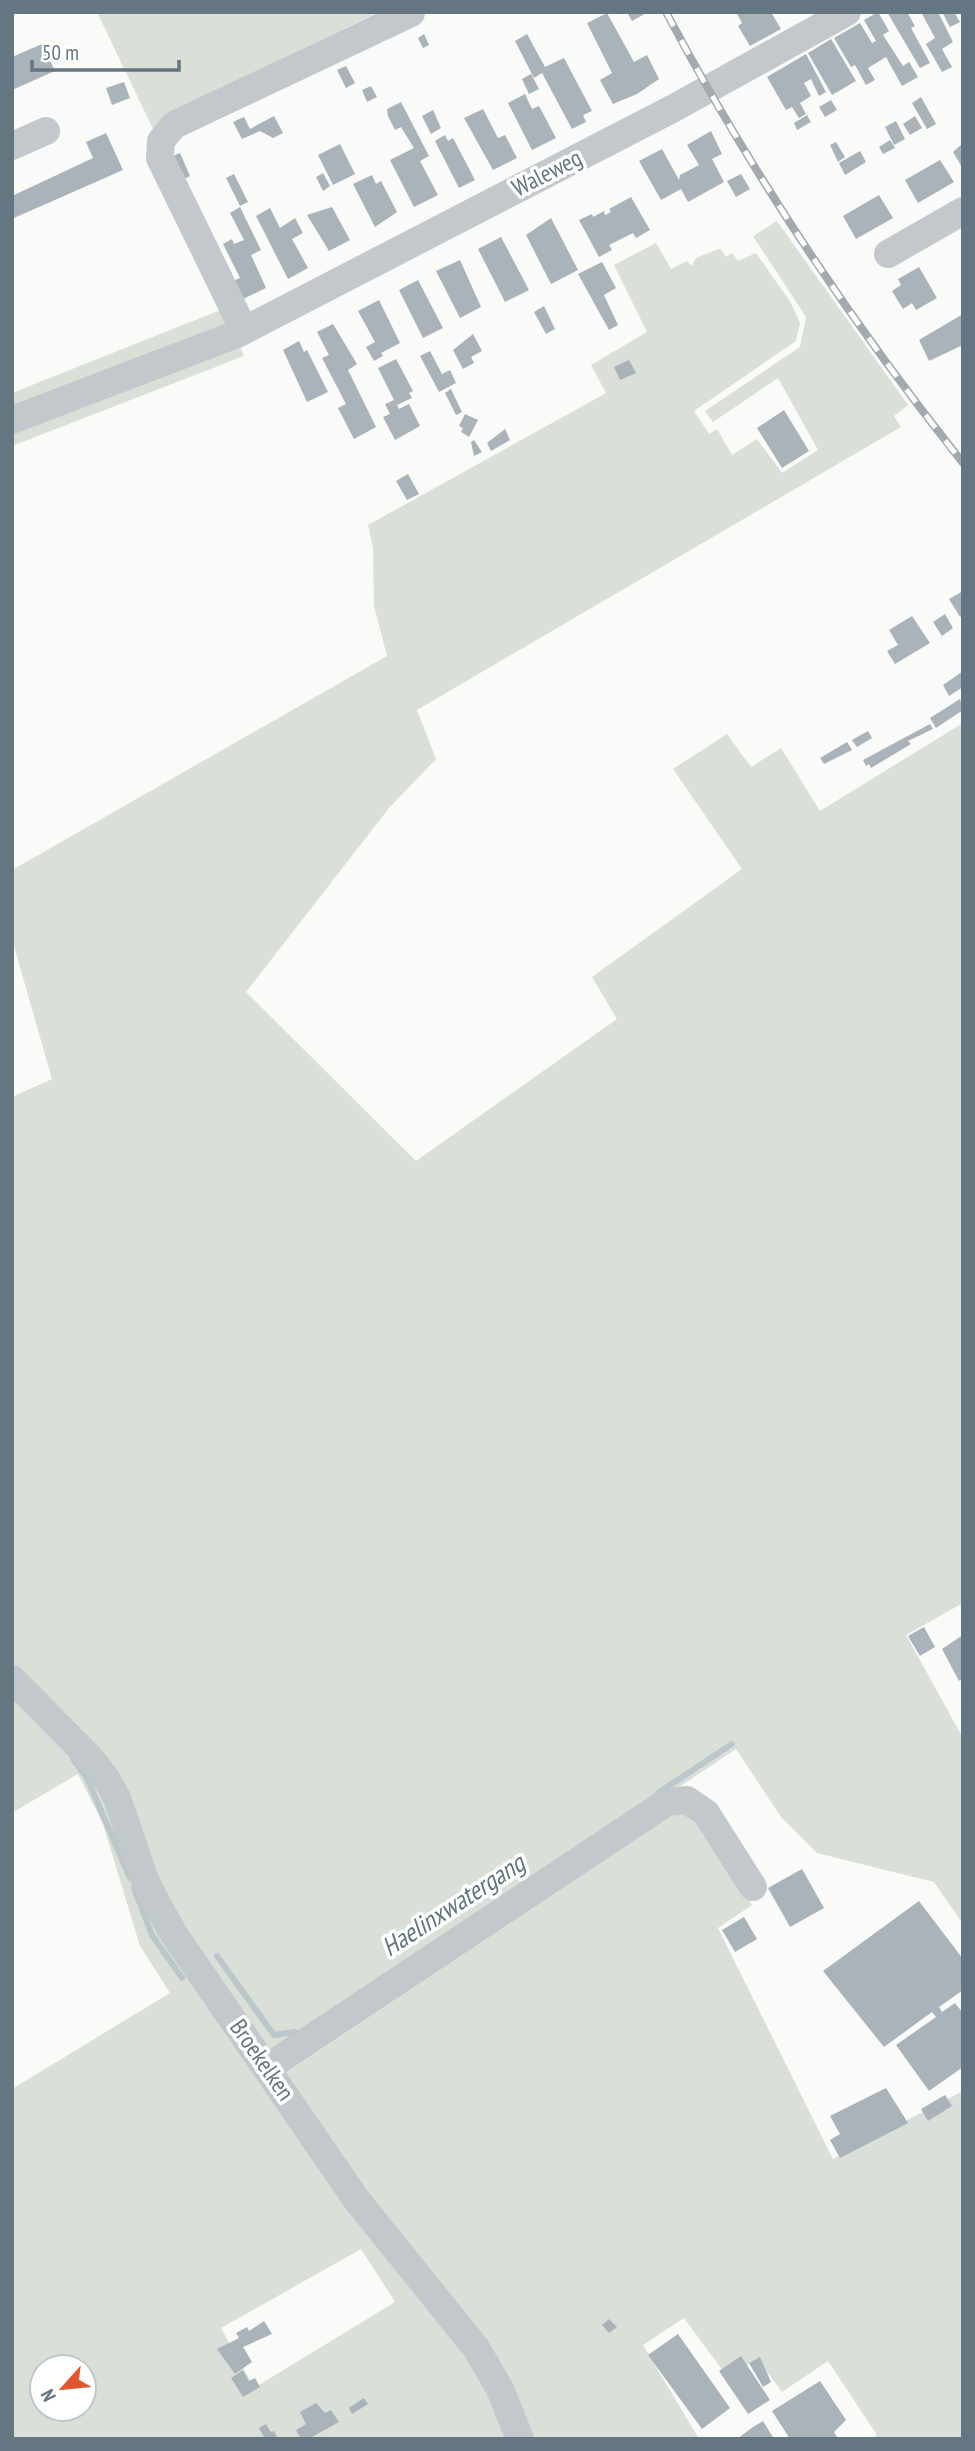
<svg xmlns="http://www.w3.org/2000/svg" width="975" height="2451" font-family="'PT Sans Narrow',sans-serif">
<style>
.green{fill:#dadfd7;fill-rule:evenodd}
.lines{fill:none;stroke-linecap:round;stroke-linejoin:round}
.stream{stroke:#bbc7cb;stroke-width:6}
.building{fill:#aab3b9}
.minor{stroke:#c3c8cc;stroke-width:28}
.rail-casing{stroke:#a2aab0;stroke-width:8}
.rail{stroke:#fff;stroke-width:5;stroke-dasharray:16;stroke-linecap:butt}
.labels{text-anchor:middle;stroke-width:7;stroke-linejoin:round;paint-order:stroke}
.street-label{font-size:24px;fill:#657683;stroke:#fff}
.water-label{font-size:26px;font-style:italic;fill:#60757c;stroke:#fff}
</style>
<rect width="100%" height="100%" fill="#fafaf8"/>
<g class="green">
<polygon points="97,12 379,12 178,109 154,131"/>
<path d="M 777,221 L 908,405 L 894,416 L 901,427 L 417,710 L 436,759 L 389,808 L 246,992 L 416,1161 L 617,1019 L 592,977 L 742,869 L 673,769 L 727,734 L 751,767 L 781,748 L 820,811 L 963,723 L 963,1603 L 906,1635 L 963,1738 L 963,1924 L 934,1882 L 817,1853 L 781,1817 L 736,1749 L 673,1791 L 668,1807 L 701,1816 L 752,1905 L 718,1928 L 833,2159 L 963,2091 L 963,2439 L 872,2439 L 877,2435 L 828,2361 L 782,2392 L 757,2358 L 729,2379 L 684,2318 L 643,2345 L 699,2439 L 12,2439 L 12,2089 L 170,1993 L 140,1946 L 103,1824 L 78,1774 L 12,1813 L 12,1717 L 15,1716 L 12,1713 L 12,1097 L 52,1079 L 12,939 L 12,870 L 387,656 L 374,606 L 373,548 L 368,525 L 606,393 L 591,365 L 647,332 L 614,265 L 656,243 L 671,269 L 687,261 L 692,266 L 696,258 L 718,249 L 721,249 L 726,257 L 732,253 L 738,261 L 756,253 L 791,303 L 800,323 L 796,341 L 694,411 L 709,434 L 717,429 L 732,455 L 757,439 L 782,473 L 818,450 L 778,378 L 713,422 L 705,411 L 800,347 L 806,317 L 753,236 ZM 361,2249 L 395,2302 L 254,2388 L 221,2328 ZM 42,2367 L 84,2367 L 84,2409 L 42,2409 Z"/>
<polygon points="223,309 244,356 12,446 12,393"/>
</g>
<g class="lines">
<g class="stream">
<polyline points="73,1759 87,1778 130,1878"/>
<polyline points="658,1793 732,1744"/>
<polyline points="134,1888 152,1935 182,1978"/>
<polyline points="217,1956 274,2035 295,2032"/>
</g>
</g>
<g class="building">
<polygon points="627,12 648,12 632,21"/>
<polygon points="736,12 771,12 781,29 750,46 738,26 742,23"/>
<polygon points="878,12 889,31 883,35 903,66 909,62 918,77 902,86 886,57 868,68 875,80 866,85 855,65 851,67 834,38 860,23 872,43 876,41 864,20"/>
<polygon points="887,12 907,12 915,26 911,28 930,63 920,68"/>
<polygon points="921,12 938,12 953,42 942,49 952,67 942,72 926,44 935,38"/>
<polygon points="942,12 954,12 960,22 950,27"/>
<polygon points="607,13 634,62 647,55 659,79 637,94 613,104 600,80 612,73 587,23"/>
<polygon points="424,34 429,45 423,48 418,38"/>
<polygon points="527,34 545,67 564,58 592,111 583,115 586,122 572,129 542,73 534,78 515,41"/>
<polygon points="831,39 856,81 832,95 808,53"/>
<polygon points="42,44 55,71 12,90 12,57"/>
<polygon points="806,54 826,92 819,96 811,79 804,83 811,96 800,103 806,114 799,118 792,107 786,110 767,77"/>
<polygon points="346,66 355,83 346,88 337,70"/>
<polygon points="531,74 539,89 529,94 522,79"/>
<polygon points="124,82 130,98 112,105 106,88"/>
<polygon points="371,86 377,97 367,102 362,90"/>
<polygon points="525,94 532,109 539,106 556,138 532,150 508,103"/>
<polygon points="921,97 936,124 927,129 912,103"/>
<polygon points="831,100 837,110 825,117 819,107"/>
<polygon points="401,102 429,156 420,161 438,195 414,207 390,160 414,148 401,127 395,130 388,116 387,109"/>
<polygon points="483,109 498,138 505,135 517,158 493,170 464,118"/>
<polygon points="433,110 441,128 431,134 422,116"/>
<polygon points="807,115 811,122 797,130 794,123"/>
<polygon points="274,116 283,133 273,138 260,131 242,139 233,122 244,117 250,129"/>
<polygon points="915,116 922,128 910,135 903,124"/>
<polygon points="896,121 905,139 894,145 885,127"/>
<polygon points="711,131 722,154 712,159 724,182 688,202 681,189 661,200 639,161 662,149 679,180 680,175 699,165 687,145"/>
<polygon points="106,133 123,170 14,218 12,216 12,196 93,158 86,142"/>
<polygon points="445,135 448,141 453,138 475,180 459,188 435,141"/>
<polygon points="890,140 895,148 883,154 879,147"/>
<polygon points="836,142 845,157 838,162 830,145"/>
<polygon points="963,143 963,169 953,152"/>
<polygon points="340,144 355,174 333,185 318,155"/>
<polygon points="860,151 866,162 845,175 839,163"/>
<polygon points="180,153 190,176 184,179 173,156"/>
<polygon points="940,160 954,182 918,203 905,180"/>
<polygon points="323,173 330,186 323,191 316,177"/>
<polygon points="234,174 248,202 240,206 226,178"/>
<polygon points="741,174 750,189 736,197 727,181"/>
<polygon points="372,175 376,184 381,181 397,212 375,227 353,184"/>
<polygon points="879,195 893,218 856,239 843,216"/>
<polygon points="631,197 650,230 636,238 633,233 609,245 612,250 599,257 579,220 592,214 593,217 604,211 605,215 611,212 609,209"/>
<polygon points="240,207 261,250 251,255 266,288 239,301 230,282 240,278 223,244 232,239 234,244 244,240 230,213"/>
<polygon points="332,207 350,240 329,251 307,215"/>
<polygon points="270,208 280,228 295,218 303,233 292,239 308,268 288,279 256,216"/>
<polygon points="551,218 578,270 551,284 526,235"/>
<polygon points="501,237 529,290 505,302 478,249"/>
<polygon points="460,260 481,307 460,318 436,271"/>
<polygon points="602,262 616,288 604,295 618,325 609,330 578,274"/>
<polygon points="919,267 937,298 916,310 912,303 903,309 892,291 901,285 898,279"/>
<polygon points="418,280 443,328 423,338 399,290"/>
<polygon points="379,300 400,343 381,353 383,356 374,361 366,347 375,342 358,311"/>
<polygon points="544,306 555,329 546,334 534,312"/>
<polygon points="963,314 963,345 929,361 919,340"/>
<polygon points="333,324 357,364 348,370 376,427 354,439 338,408 346,404 322,358 329,355 317,332"/>
<polygon points="473,334 482,351 471,357 474,363 463,369 453,350"/>
<polygon points="299,341 304,352 307,350 328,392 307,402 283,350"/>
<polygon points="430,351 442,374 450,370 456,383 439,392 420,356"/>
<polygon points="396,359 413,391 409,393 412,398 397,405 399,409 409,404 420,426 395,440 383,417 390,414 385,404 394,400 378,368"/>
<polygon points="629,360 636,373 620,380 614,367"/>
<polygon points="451,389 462,412 456,415 445,393"/>
<polygon points="784,410 809,451 782,468 757,428"/>
<polygon points="465,414 478,420 469,437 461,432 463,428 459,426"/>
<polygon points="505,429 510,440 491,451 487,443"/>
<polygon points="474,440 482,452 474,456 471,442"/>
<polygon points="408,474 419,494 407,500 396,481"/>
<polygon points="963,591 963,615 960,617 949,599"/>
<polygon points="945,614 953,628 942,636 933,622"/>
<polygon points="912,616 930,643 895,664 887,651 898,645 889,630"/>
<polygon points="963,671 963,687 949,696 943,685"/>
<polygon points="960,699 963,710 936,728 930,718"/>
<polygon points="930,724 933,729 908,741 911,744 871,768 869,764 866,766 863,760"/>
<polygon points="868,731 872,738 857,747 852,740"/>
<polygon points="847,742 852,750 824,764 820,758"/>
<polygon points="924,1627 935,1647 920,1656 908,1636"/>
<polygon points="963,1635 963,1679 959,1681 942,1649"/>
<polygon points="802,1869 824,1908 790,1927 768,1888"/>
<polygon points="919,1901 963,1959 963,1990 939,2007 942,2012 955,2003 963,2013 963,2067 929,2091 896,2045 936,2017 932,2012 884,2047 823,1971"/>
<polygon points="744,1917 757,1939 735,1952 722,1930"/>
<polygon points="886,2088 908,2123 840,2158 830,2140 840,2134 830,2116"/>
<polygon points="945,2095 952,2106 928,2121 921,2109"/>
<polygon points="609,2319 617,2327 609,2333 602,2325"/>
<polygon points="264,2321 272,2334 243,2347 252,2362 235,2374 217,2349 239,2338 236,2333 247,2327 249,2331"/>
<polygon points="678,2334 730,2408 702,2429 648,2355"/>
<polygon points="741,2356 770,2400 748,2414 719,2371"/>
<polygon points="760,2357 771,2382 763,2387 749,2363"/>
<polygon points="243,2370 249,2381 255,2378 260,2387 243,2397 231,2378"/>
<polygon points="820,2381 846,2420 834,2432 838,2439 790,2439 772,2411"/>
<polygon points="364,2398 368,2404 352,2414 349,2408"/>
<polygon points="316,2403 325,2413 331,2410 339,2422 308,2439 301,2439 296,2430 306,2424 300,2412"/>
<polygon points="763,2421 774,2439 737,2439 753,2427"/>
<polygon points="266,2424 271,2432 274,2431 278,2439 265,2439 259,2428"/>
</g>
<g class="lines">
<g class="minor">
<polyline points="12,146 46,131"/>
<polyline points="888,254 963,211"/>
<polyline points="244,330 160,158 161,141 174,125 411,13"/>
<polyline points="12,420 237,334 674,108 847,12"/>
<polyline points="12,1679 91,1759 107,1780 117,1798 146,1883 173,1933 356,2199 476,2348 500,2389 520,2439"/>
<polyline points="268,2067 667,1802 687,1800 706,1813 753,1887"/>
</g>
<defs>
<path id="rail" d="M 666,12 C 750,171 851,322 963,463"/>
</defs>
<use href="#rail" class="rail-casing"/>
<use href="#rail" class="rail"/>
</g>
<g class="labels">
<g class="street-label">
<text transform="translate(547 173) rotate(-27)" y="8">Waleweg</text>
<text transform="translate(262 2060) rotate(55)" y="8">Broekelken</text>
</g>
<g class="water-label">
<text transform="translate(453 1905) rotate(-33)" y="9">Haelinxwatergang</text>
</g>
</g>
<rect width="975" height="2451" fill="none" stroke="#657683" stroke-width="28"/>
<g transform="translate(63 2388) rotate(243)"><circle r="33" fill="#ffffff" stroke="#c1c8cd" stroke-width="2"/>
<path d="M0-5L12 26L0 18L-12 26Z" fill="#e4572e"/>
<text y="-10" font-size="19" font-weight="bold" text-anchor="middle" fill="#657683">N</text>
</g>
<path d="M32 60v10h147v-10" fill="none" stroke="#657683" stroke-width="3.5"/>
<text x="42" y="60" font-size="21" fill="#657683" stroke="#ffffff" stroke-width="5" paint-order="stroke">50 m</text>
</svg>
